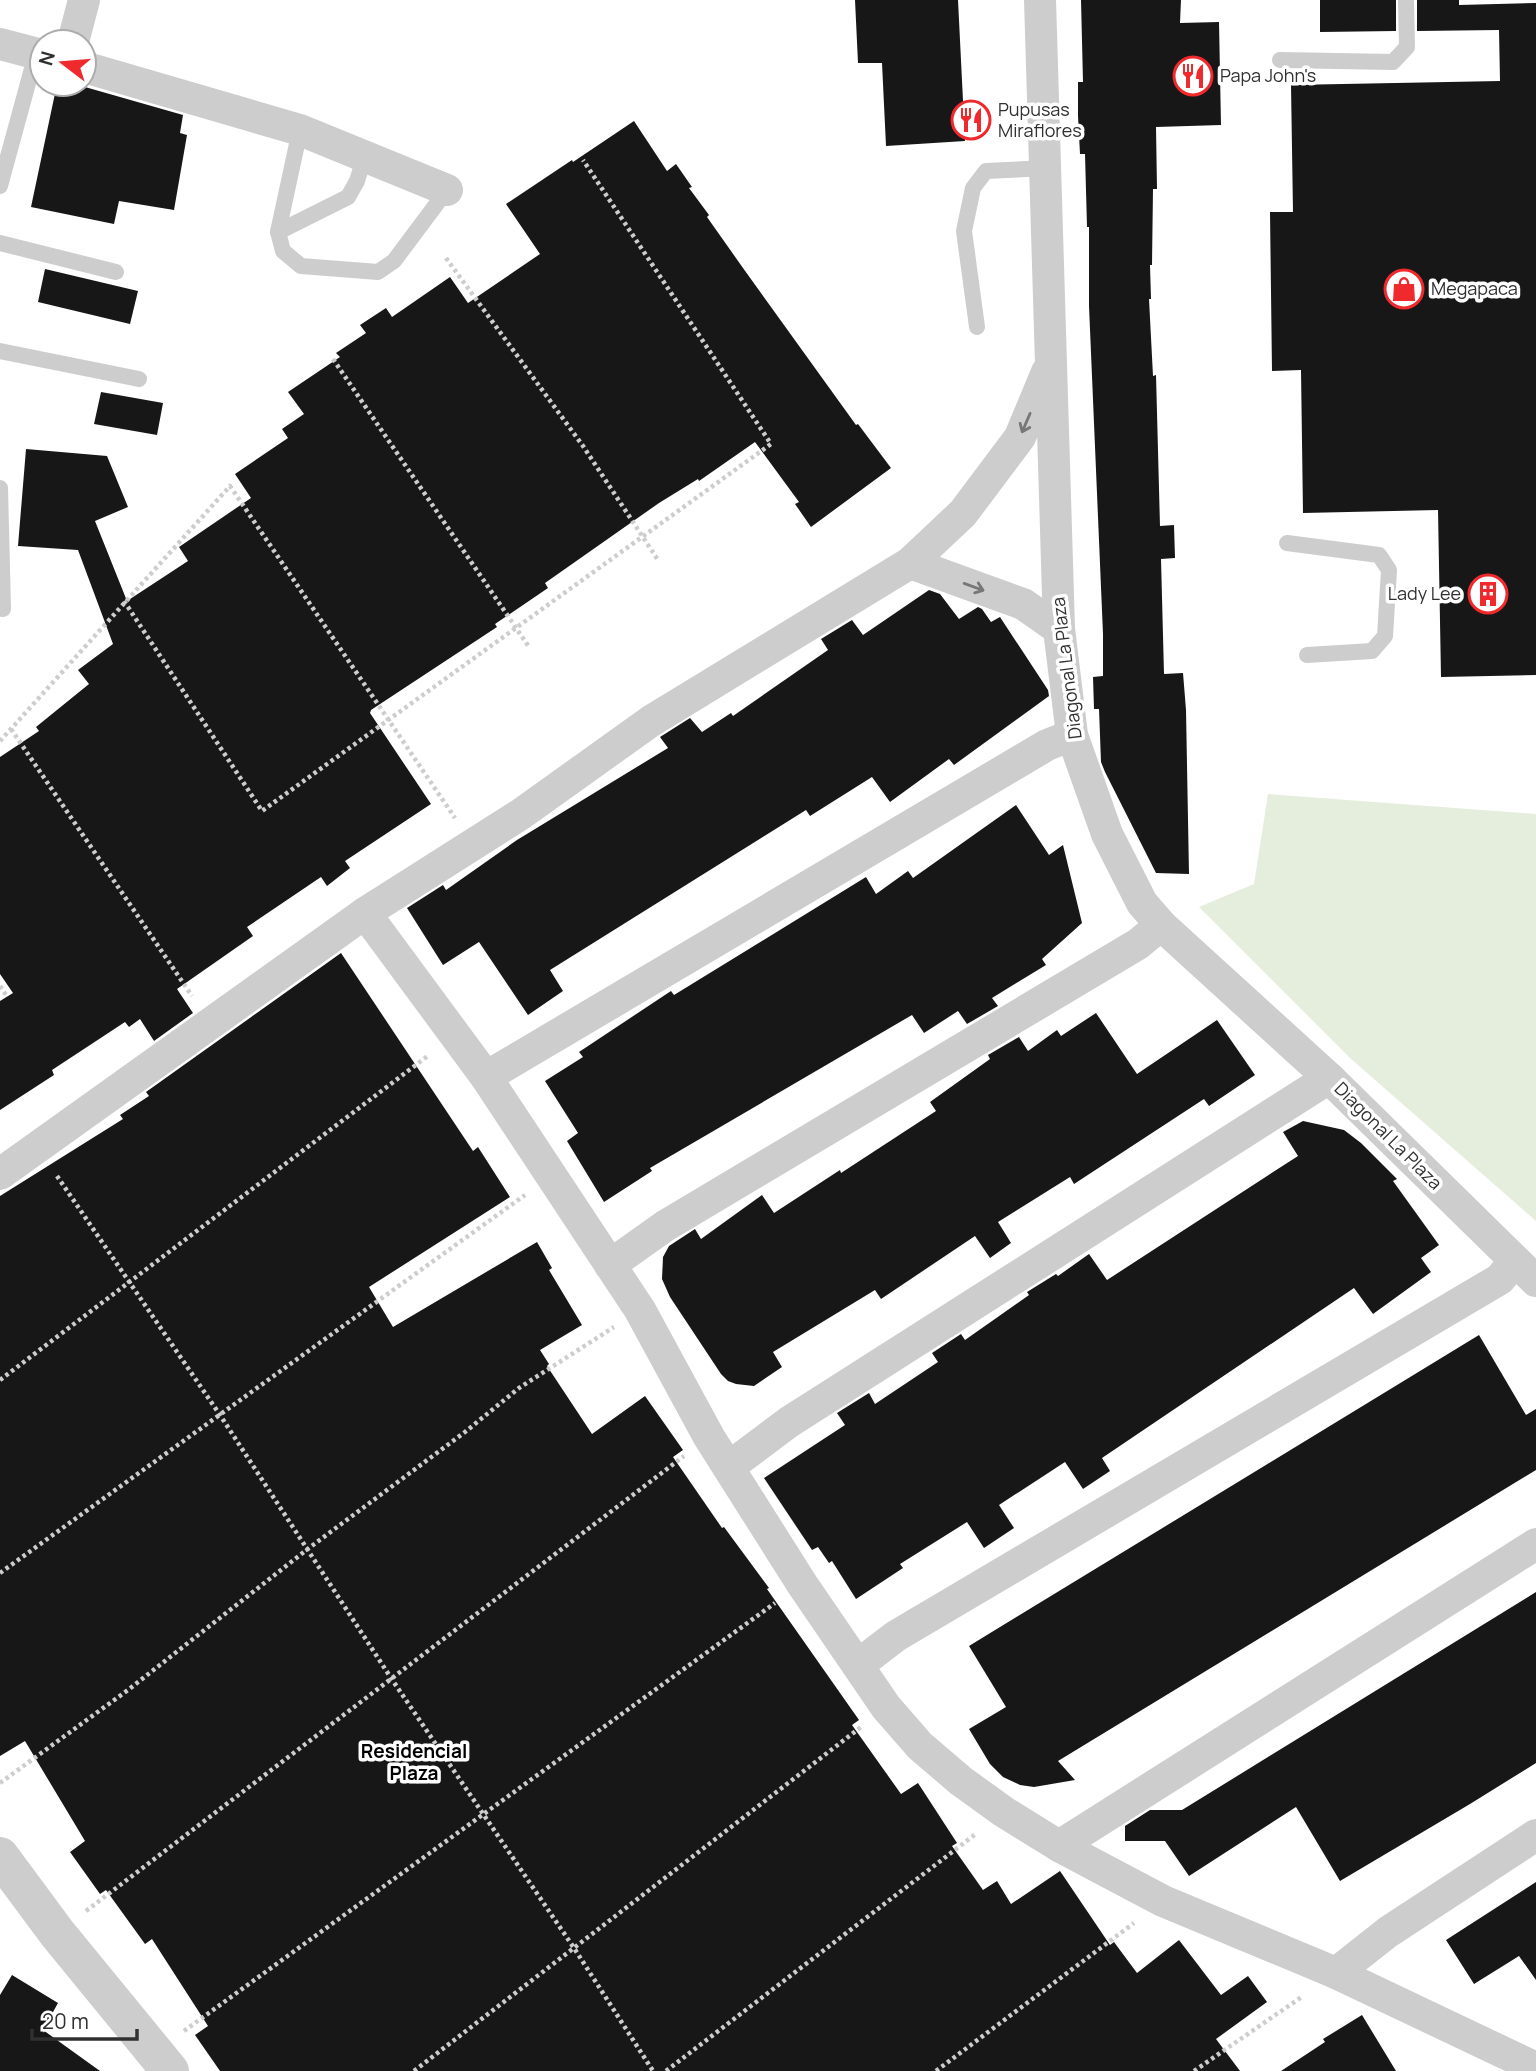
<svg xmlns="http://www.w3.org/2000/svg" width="1536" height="2071" font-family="Manrope,sans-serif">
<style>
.grass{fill:#e5eedd}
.building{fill:#171717}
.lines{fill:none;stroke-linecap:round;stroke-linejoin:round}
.path{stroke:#cdcdcd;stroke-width:4.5;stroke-dasharray:3.5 3.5;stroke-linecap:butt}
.service{stroke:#cdcdcd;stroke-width:16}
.minor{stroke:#cdcdcd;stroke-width:32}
.tertiary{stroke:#cdcdcd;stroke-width:38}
.oneway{stroke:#777}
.labels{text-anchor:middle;stroke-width:7;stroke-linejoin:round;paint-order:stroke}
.poi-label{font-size:18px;fill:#303030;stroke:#fff;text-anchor:start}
.street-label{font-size:18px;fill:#303030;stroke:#fff}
.neighbourhood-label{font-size:19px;font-weight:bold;fill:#000;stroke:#fff}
</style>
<rect width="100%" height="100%" fill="#fff"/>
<polygon class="grass" points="1268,794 1536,814 1536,1221 1350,1058 1199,907 1254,884"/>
<g class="building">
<polygon points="855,0 958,0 965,141 886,146 882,63 858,63"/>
<polygon points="1081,0 1181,0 1180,23 1219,22 1221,125 1156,127 1157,189 1153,189 1152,265 1150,265 1151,299 1149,299 1153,376 1156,375 1160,526 1174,525 1175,558 1161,559 1164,674 1183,673 1186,710 1189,874 1156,873 1105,772 1101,762 1099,709 1094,709 1093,677 1103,676 1103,634 1089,306 1089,227 1087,227 1085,154 1080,154 1078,116 1078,82 1083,82"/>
<polygon points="1320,0 1396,0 1396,31 1320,32"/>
<polygon points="1417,0 1459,0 1459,5 1536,3 1536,675 1441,677 1438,510 1303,513 1301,370 1272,371 1270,212 1293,212 1291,85 1500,81 1499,30 1417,31"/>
<polygon points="57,84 85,87 183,115 180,133 187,135 174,210 119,201 114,224 31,207"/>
<polygon points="634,121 667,171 676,164 692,187 689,188 709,215 707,217 743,268 856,425 858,424 891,468 811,527 795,504 799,502 755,442 699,481 698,479 659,503 545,583 548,588 495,624 497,627 371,710 370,713 431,804 345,861 350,868 327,886 321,877 247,927 253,936 177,989 193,1013 154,1041 140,1019 129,1027 125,1022 52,1070 54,1075 0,1110 0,1001 13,993 0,974 0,757 39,731 36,727 89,684 78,670 113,644 78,550 18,546 26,449 107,456 128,507 95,521 127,601 188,561 179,547 251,498 235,474 288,438 282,429 304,414 288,392 340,357 336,353 366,333 360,325 386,308 392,317 450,277 468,303 540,254 506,204 572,160 573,162"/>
<polygon points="45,269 138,291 130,324 38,302"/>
<polygon points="101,392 163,403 157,435 94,424"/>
<polygon points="929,590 940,594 959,619 978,607 982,609 991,622 1000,617 1048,690 1049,696 954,765 949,759 890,802 872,777 810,816 806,810 550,970 563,991 528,1015 479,942 443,965 407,908 443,885 446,890 517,840 668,748 660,737 690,718 702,732 731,713 733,716 828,650 821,639 852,620 863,635"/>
<polygon points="1016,805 1049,855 1063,845 1082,923 1042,959 1046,965 992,998 998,1006 967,1024 958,1011 924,1033 912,1015 650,1168 652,1171 604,1202 567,1141 578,1133 545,1081 583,1057 579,1052 671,991 674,995 866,877 876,894 908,871 913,878"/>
<polygon points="341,953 473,1151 478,1147 510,1197 369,1287 393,1327 537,1242 552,1268 549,1270 582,1325 540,1350 549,1364 547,1366 592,1434 645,1396 683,1450 673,1457 722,1528 724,1527 769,1588 767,1589 859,1720 852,1725 901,1794 918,1783 957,1843 952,1846 983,1890 997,1881 1011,1904 1060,1871 1110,1945 1114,1942 1137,1973 1179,1940 1221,1995 1248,1976 1267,2002 1216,2039 1240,2071 220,2071 195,2035 208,2026 152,1939 145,1944 106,1890 100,1894 70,1852 85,1841 25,1741 0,1756 0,1196 123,1119 120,1115 149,1096 146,1092"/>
<polygon points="1096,1013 1137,1074 1217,1020 1255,1075 1209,1106 1204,1099 1074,1184 1070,1177 998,1222 1011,1243 990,1258 975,1236 881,1299 875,1290 773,1352 782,1367 754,1386 736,1384 728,1381 721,1374 670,1297 662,1279 663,1257 669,1246 695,1229 701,1239 762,1195 774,1213 840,1170 841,1173 936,1111 930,1102 990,1059 988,1055 1019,1037 1028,1051 1057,1030 1061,1036"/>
<polygon points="1303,1121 1344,1130 1361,1143 1397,1179 1393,1181 1439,1245 1421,1258 1431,1272 1373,1314 1354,1288 1102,1458 1110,1471 1083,1489 1065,1462 999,1505 1014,1528 984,1548 967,1522 900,1564 903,1568 856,1599 832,1561 829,1563 818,1547 812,1550 764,1478 845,1425 837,1413 869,1393 875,1404 938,1362 932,1353 961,1334 965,1340 1029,1295 1027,1292 1056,1274 1058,1276 1089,1254 1107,1280 1264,1178 1298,1156 1283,1132"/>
<polygon points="1479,1335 1526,1415 1536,1409 1536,1470 1058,1761 1075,1780 1034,1787 1020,1785 1003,1777 990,1764 969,1729 1006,1707 969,1646"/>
<polygon points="1536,1592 1536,1763 1470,1804 1340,1881 1296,1807 1189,1876 1165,1841 1125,1841 1125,1826 1150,1810 1182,1810"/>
<polygon points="1536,1882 1536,1980 1519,1956 1474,1984 1446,1940"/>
<polygon points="12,1975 58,2003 43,2030 100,2071 0,2071 0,1995"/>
<polygon points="1362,2015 1396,2071 1281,2071 1325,2042 1323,2039"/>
</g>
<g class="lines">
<g class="path">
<polyline points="446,258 583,446 658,560"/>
<polyline points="333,359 529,647"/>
<polyline points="124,601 262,811 771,444 583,160"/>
<polyline points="11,729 192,996"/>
<polyline points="0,741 230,486 455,818"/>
<polyline points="0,986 6,995"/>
<polyline points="57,1176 220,1415 391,1678 574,1948 653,2071"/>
<polyline points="0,1380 429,1055"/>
<polyline points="0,1573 525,1195"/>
<polyline points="0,1783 128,1690 309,1548 465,1432 519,1388 614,1327"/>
<polyline points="86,1911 684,1456"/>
<polyline points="184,2031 775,1603"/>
<polyline points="414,2071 861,1727"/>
<polyline points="666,2071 977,1833"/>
<polyline points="936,2071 1134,1923"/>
<polyline points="1194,2071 1303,1996"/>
</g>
<g class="service">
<polyline points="1280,60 1393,62 1407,47 1406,0"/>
<polyline points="300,130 278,232 283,251 301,266 378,272 394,261 447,190"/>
<polyline points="0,186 36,54"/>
<polyline points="278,232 348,197 357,181 365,155"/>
<polyline points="0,243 116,272"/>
<polyline points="977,327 964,231 973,188 986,171 1046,168"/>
<polyline points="0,351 139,379"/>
<polyline points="0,488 3,609"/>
<polyline points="1287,543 1379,555 1389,570 1385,636 1372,651 1307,655"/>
</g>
<g class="minor">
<polyline points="1040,0 1059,629 1072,735 1107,834 1142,903 1161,925 1329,1078 1536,1281"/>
<polyline points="73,42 84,0"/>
<polyline points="0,44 42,55"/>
<polyline points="84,67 300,130 447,190"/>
<polyline points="910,563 1023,604 1059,629"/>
<polyline points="365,913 486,1077 640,1310 709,1437 802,1584 886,1707 920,1746 961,1781 1004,1812 1059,1846 1163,1901 1336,1973 1536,2068"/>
<polyline points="486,1077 1047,745 1072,735"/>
<polyline points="0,1174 365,913 521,814 651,721 910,563 963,513 1020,437 1047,372"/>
<polyline points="610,1265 665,1226 1138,944 1161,925"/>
<polyline points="729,1467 789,1422 1329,1078"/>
<polyline points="858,1665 896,1636 1500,1279 1514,1261"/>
<polyline points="1059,1846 1536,1544"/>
<polyline points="1336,1973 1388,1932 1536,1835"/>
</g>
<polyline class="tertiary" points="0,1856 57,1933 170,2071"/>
</g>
<defs><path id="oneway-shaft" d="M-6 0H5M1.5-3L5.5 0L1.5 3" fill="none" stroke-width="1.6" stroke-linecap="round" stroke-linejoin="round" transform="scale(1.75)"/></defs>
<g class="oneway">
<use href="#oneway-shaft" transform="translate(1026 423) rotate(113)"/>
<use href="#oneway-shaft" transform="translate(974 587) rotate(20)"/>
</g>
<defs>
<symbol id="restaurant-ring" viewBox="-11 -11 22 22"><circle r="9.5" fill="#fff" stroke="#f0292d" stroke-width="1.5"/><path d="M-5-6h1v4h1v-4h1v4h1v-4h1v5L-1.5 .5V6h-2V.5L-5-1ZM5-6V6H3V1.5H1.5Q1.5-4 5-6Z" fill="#f0292d"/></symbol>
<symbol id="shop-ring" viewBox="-11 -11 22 22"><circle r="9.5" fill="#fff" stroke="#f0292d" stroke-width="1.5"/><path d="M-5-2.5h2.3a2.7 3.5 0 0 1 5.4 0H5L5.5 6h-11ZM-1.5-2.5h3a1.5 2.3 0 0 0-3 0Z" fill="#f0292d"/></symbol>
<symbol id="building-ring" viewBox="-11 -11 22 22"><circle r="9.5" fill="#fff" stroke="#f0292d" stroke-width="1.5"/><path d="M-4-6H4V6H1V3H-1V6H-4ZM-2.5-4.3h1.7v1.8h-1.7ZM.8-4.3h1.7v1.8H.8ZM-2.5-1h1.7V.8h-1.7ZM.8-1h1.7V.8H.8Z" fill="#f0292d"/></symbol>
</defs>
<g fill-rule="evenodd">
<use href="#restaurant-ring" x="1171" y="54" width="44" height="44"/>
<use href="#restaurant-ring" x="949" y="98" width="44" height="44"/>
<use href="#shop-ring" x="1382" y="267" width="44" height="44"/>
<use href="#building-ring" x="1466" y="572" width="44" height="44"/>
</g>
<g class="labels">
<g class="poi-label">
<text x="1220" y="82">Papa John's</text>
<text x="998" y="116">Pupusas<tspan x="998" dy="21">Miraflores</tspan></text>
<text x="1431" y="295">Megapaca</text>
<text x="1461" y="600" text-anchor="end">Lady Lee</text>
</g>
<g class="street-label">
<text transform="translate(1067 668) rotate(-97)" y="6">Diagonal La Plaza</text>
<text transform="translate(1388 1136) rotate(45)" y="6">Diagonal La Plaza</text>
</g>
<g class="neighbourhood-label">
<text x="414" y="1758">Residencial<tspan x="414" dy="22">Plaza</tspan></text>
</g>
</g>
<g transform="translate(63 63) rotate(286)"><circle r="33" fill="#ffffff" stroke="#acacac" stroke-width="2"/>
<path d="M0-5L12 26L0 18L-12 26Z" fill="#f0292d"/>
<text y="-10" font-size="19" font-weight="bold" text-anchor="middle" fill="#303030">N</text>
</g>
<path d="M32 2029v10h105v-10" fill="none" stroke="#303030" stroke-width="3.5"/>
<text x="42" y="2029" font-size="21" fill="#303030" stroke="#ffffff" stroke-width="5" paint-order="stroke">20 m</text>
</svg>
